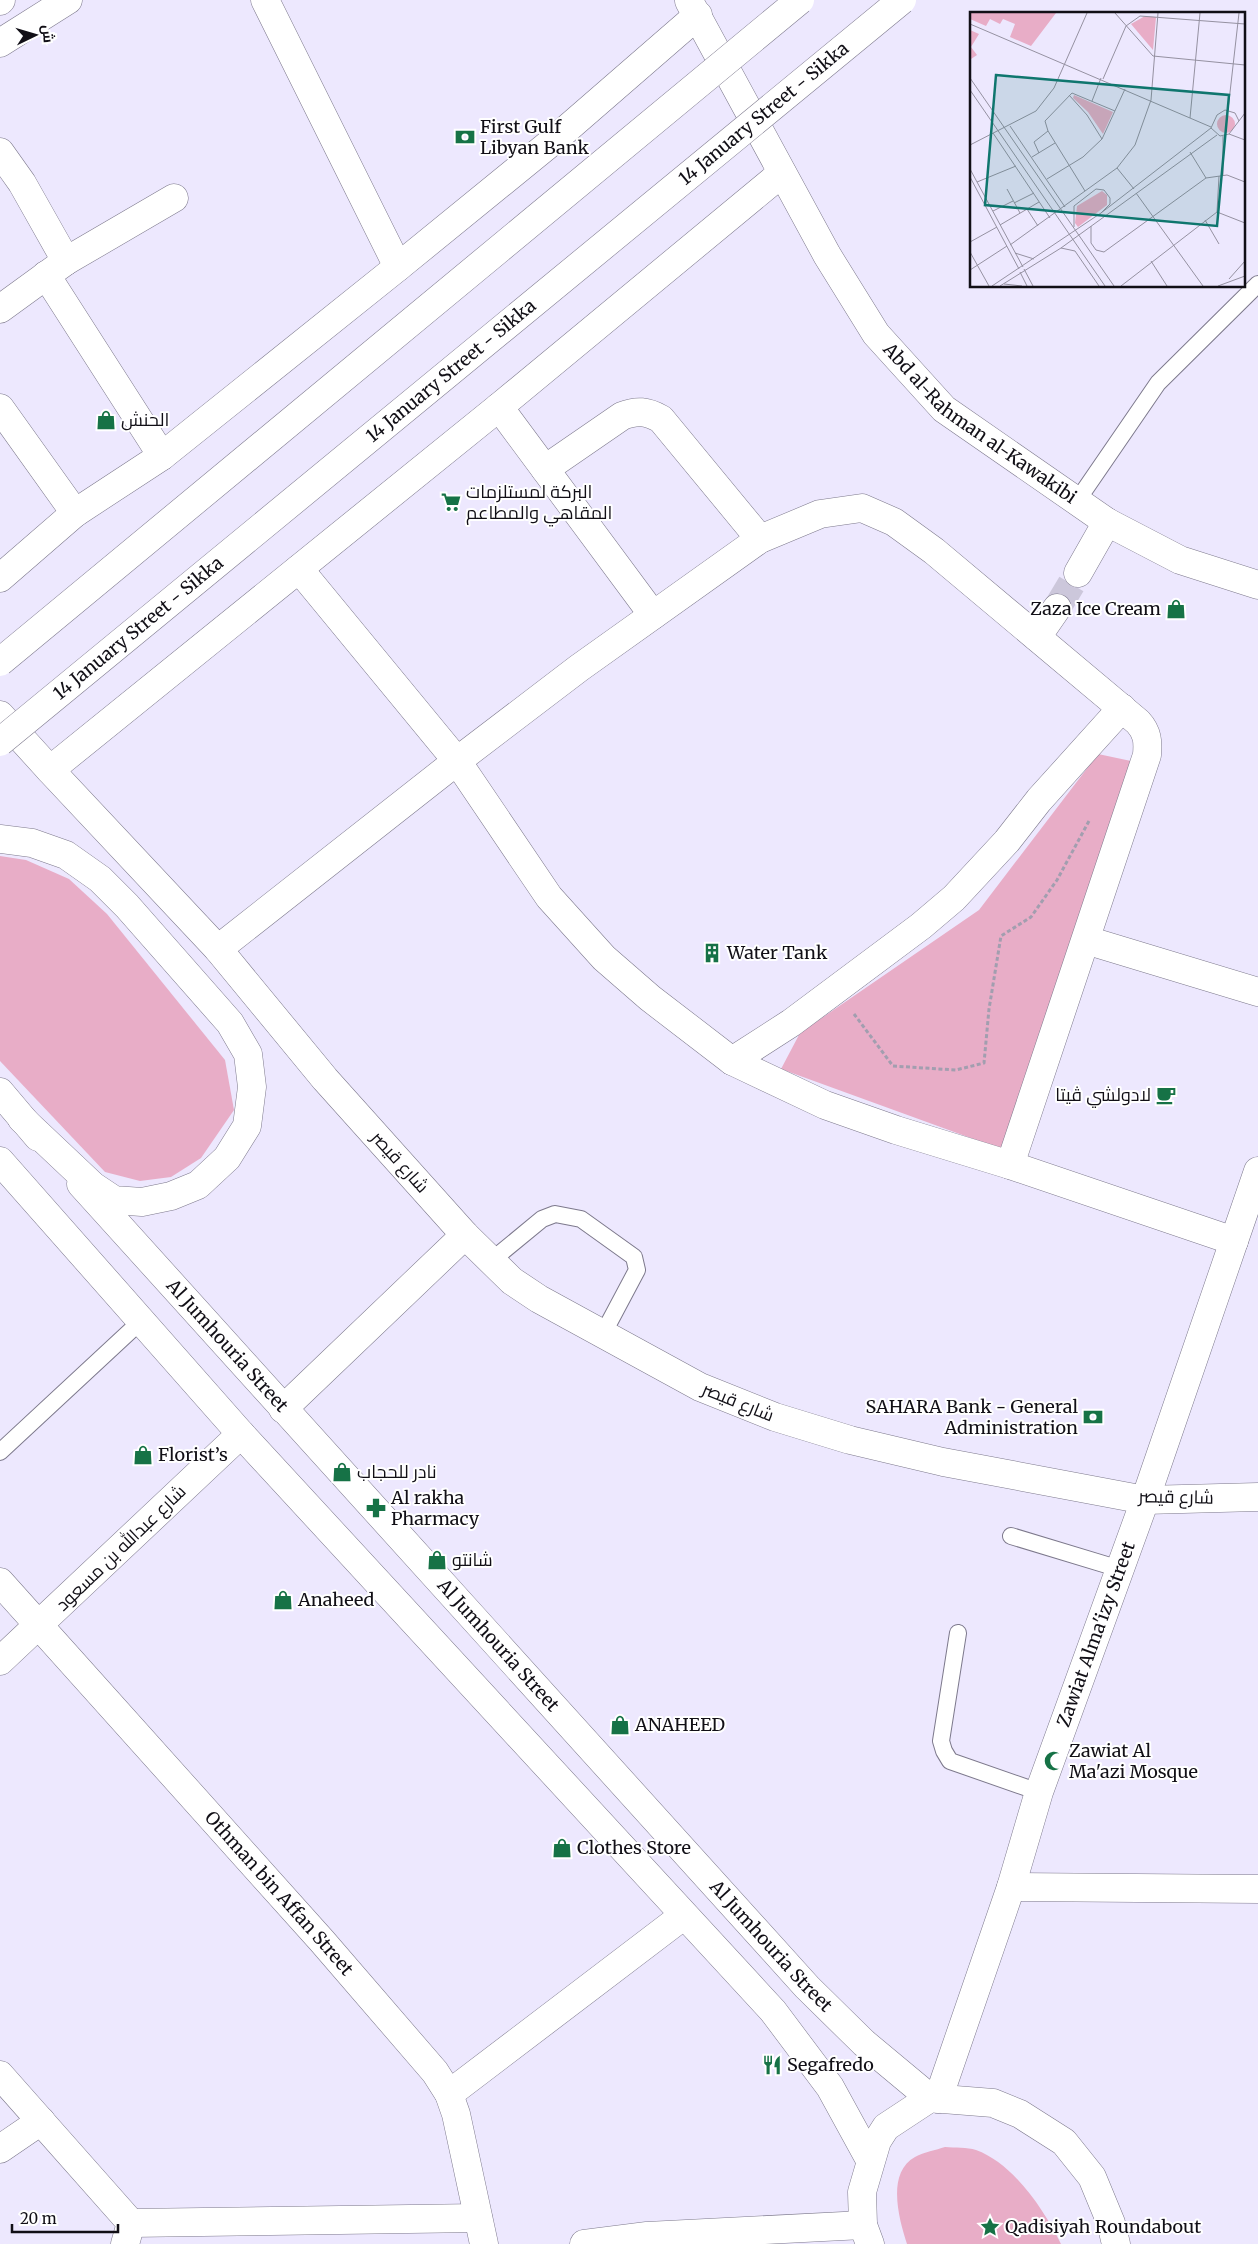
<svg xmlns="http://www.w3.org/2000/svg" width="1258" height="2244" font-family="Merriweather,Cairo,serif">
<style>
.green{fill:#e8adc7}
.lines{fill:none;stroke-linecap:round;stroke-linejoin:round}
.street-tunnel{stroke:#ccc7db;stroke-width:28;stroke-dasharray:28 14;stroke-linecap:butt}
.lane-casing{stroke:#7d798c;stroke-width:18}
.street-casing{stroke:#7d798c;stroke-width:29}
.primary-casing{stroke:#7d798c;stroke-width:29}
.highway-casing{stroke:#7d798c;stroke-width:29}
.path{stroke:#a29eaf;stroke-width:3;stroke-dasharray:4 2.5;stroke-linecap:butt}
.lane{stroke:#fff;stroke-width:16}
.street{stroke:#fff;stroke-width:28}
.primary{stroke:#fff;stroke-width:28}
.highway{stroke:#fff;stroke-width:28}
.highway-bridge-casing{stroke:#7d798c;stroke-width:29;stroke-linecap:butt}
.highway-bridge{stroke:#fff;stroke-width:28}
.labels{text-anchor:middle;stroke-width:4;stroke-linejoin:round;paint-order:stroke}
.street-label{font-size:18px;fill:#110f16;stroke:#fff}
.poi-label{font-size:18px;fill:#110f16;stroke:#fff;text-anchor:start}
.inset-road{fill:none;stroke:#9591a1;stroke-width:1}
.view{fill:#0f766e;fill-opacity:0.15;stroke:#0f766e;stroke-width:2.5}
.inset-edge{fill:none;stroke:#110f16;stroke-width:2.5}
</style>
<rect width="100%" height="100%" fill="#ede8fe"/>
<g class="green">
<polygon points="1098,754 1131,761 1001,1149 781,1069 800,1033 979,910"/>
<polygon points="0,856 26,860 69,879 107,914 225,1060 234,1110 201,1158 171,1177 140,1181 105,1172 0,1061"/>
<path d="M 945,2147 C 955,2148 967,2147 976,2150 C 1014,2164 1044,2210 1061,2244 L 907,2244 C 899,2219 886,2173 915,2157 C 924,2152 936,2150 945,2147 Z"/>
</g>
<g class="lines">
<polyline class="street-tunnel" points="1057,608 1078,573"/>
<defs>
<g id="lane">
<polyline points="1077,501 1158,383 1258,284"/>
<polyline points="491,1261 542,1219 555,1214 581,1219 634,1257 637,1270 603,1334"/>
<polyline points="0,1452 141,1321"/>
<polyline points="1011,1536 1120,1569"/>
<polyline points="958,1633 941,1741 944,1751 950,1761 1039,1792"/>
</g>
<g id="street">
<polyline points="265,0 398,267"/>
<polyline points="0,1 1,0"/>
<path id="s1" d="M 689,1 L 827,255 L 876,334 L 944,409 L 1107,522 L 1180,560 L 1258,585"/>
<polyline points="0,43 68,0"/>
<polyline points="0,152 22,183 66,261"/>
<polyline points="46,275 162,456"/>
<polyline points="0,309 66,261 174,198"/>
<polyline points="499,407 653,615"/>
<polyline points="0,408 75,513"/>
<path d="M 545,469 L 622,416 C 637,410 647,411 661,419 L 760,539"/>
<polyline points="299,569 457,761 549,897 604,958 650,998 732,1061 825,1105 896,1130 1010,1165 1234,1241"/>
<polyline points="1078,573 1107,522"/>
<polyline points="0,578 75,513 162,456 398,267 554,140 698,15"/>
<polyline points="1037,637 1057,608"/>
<polyline points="0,715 50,770 218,949 325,1079 465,1235 512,1281 539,1299 700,1387 775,1417 850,1440 943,1462 1145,1500 1258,1497"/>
<polyline points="50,770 499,407 782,173"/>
<polyline points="1086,940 1258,992"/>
<path d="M 218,949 L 457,761 L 579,668 L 760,539 L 820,514 L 862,508 L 894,522 L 934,551 L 1138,722 C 1148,733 1148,742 1147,755 L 1010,1165"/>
<polyline points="732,1061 791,1023 921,926 954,898 1007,841 1039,800 1122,708"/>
<polyline points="283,1409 465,1235"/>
<path id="s2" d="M 0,1582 L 322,1941 L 435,2072 L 449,2094 L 456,2114 L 484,2244"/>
<polyline points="0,1661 241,1434"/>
<polyline points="1011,1887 1258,1889"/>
<polyline points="0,2075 131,2223 125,2244"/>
<polyline points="449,2094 683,1916"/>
<path id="s3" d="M 938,2099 L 1011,1887 L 1039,1792 L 1145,1500 L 1258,1171"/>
<polyline points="0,2149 41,2121"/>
<polyline points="131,2223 478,2218"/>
<polyline points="584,2244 647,2236 863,2225"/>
</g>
<g id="primary">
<polyline points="0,1092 38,1137"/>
<polyline points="0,1161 241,1434 773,2011 830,2087 870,2160"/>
<path id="s4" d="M 81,1184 L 807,1987 L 864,2043 L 930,2098"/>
<polyline points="870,2244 863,2225 862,2192 877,2141 886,2127 930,2098 993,2103 1020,2114 1064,2142 1092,2177 1111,2223 1116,2244"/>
</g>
<polyline id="highway" points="0,839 32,843 66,855 100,879 127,906 230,1023 248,1054 252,1087 247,1126 227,1158 198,1185 171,1196 142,1202 114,1200 93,1186 22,1119"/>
</defs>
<use href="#lane" class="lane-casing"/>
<use href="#street" class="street-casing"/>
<use href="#primary" class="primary-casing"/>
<use href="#highway" class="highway-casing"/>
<polyline class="path" points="854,1014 893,1066 956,1070 984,1063 989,1009 1001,936 1031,917 1057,880 1089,821"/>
<use href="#lane" class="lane"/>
<use href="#street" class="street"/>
<use href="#primary" class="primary"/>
<use href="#highway" class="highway"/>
<defs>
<g id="highway-bridge">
<polyline points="0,662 800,0"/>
<path id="s5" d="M 0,742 L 902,0"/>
</g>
</defs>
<use href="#highway-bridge" class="highway-bridge-casing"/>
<use href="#highway-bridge" class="highway-bridge"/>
</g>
<defs>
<symbol id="bank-bare" viewBox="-9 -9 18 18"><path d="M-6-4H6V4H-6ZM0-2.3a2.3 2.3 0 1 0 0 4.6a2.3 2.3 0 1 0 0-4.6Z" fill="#167246" stroke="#fff" stroke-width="2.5" paint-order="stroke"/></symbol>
<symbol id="shop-bare" viewBox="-9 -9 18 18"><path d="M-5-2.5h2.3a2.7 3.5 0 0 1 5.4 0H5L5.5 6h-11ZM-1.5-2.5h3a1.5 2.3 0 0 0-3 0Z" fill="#167246" stroke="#fff" stroke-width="2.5" paint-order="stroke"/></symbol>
<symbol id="supermarket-bare" viewBox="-9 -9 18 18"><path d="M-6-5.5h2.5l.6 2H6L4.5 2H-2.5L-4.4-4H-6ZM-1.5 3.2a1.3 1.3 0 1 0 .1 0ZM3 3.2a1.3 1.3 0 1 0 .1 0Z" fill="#167246" stroke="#fff" stroke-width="2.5" paint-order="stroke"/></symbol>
<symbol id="building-bare" viewBox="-9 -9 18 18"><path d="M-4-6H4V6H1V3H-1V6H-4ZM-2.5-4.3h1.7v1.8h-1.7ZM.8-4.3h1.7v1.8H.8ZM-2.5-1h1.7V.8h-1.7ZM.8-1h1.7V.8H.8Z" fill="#167246" stroke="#fff" stroke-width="2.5" paint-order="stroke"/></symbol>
<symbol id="cafe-bare" viewBox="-9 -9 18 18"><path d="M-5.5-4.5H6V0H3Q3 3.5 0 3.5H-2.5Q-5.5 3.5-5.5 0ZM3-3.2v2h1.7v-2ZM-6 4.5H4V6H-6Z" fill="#167246" stroke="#fff" stroke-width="2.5" paint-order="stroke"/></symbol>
<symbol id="pharmacy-bare" viewBox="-9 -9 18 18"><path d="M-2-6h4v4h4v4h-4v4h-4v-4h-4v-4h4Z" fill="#167246" stroke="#fff" stroke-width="2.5" paint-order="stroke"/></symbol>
<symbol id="mosque-bare" viewBox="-9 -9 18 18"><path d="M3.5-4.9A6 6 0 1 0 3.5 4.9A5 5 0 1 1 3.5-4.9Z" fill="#167246" stroke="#fff" stroke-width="2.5" paint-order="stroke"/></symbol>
<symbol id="restaurant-bare" viewBox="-9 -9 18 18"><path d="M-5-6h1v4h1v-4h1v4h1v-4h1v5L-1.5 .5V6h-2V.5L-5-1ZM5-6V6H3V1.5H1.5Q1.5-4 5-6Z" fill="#167246" stroke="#fff" stroke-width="2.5" paint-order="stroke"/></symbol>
<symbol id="sight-bare" viewBox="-9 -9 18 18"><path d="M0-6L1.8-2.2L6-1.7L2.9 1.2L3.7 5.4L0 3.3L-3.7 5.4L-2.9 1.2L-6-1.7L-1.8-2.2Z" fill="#167246" stroke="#fff" stroke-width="2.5" paint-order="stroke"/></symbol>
</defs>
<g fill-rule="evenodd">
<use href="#bank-bare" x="451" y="123" width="28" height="28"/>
<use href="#shop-bare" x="92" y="406" width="28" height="28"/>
<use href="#supermarket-bare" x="437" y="488" width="28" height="28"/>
<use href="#shop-bare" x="1162" y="595" width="28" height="28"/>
<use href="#building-bare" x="698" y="939" width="28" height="28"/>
<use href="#cafe-bare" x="1152" y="1081" width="28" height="28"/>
<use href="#bank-bare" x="1079" y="1403" width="28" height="28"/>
<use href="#shop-bare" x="129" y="1441" width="28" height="28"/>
<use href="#shop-bare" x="328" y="1458" width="28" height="28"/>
<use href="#pharmacy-bare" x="362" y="1494" width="28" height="28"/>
<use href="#shop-bare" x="423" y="1546" width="28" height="28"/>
<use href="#shop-bare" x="269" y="1586" width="28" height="28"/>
<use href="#shop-bare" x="606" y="1711" width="28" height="28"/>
<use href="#mosque-bare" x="1040" y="1747" width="28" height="28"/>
<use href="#shop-bare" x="548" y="1834" width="28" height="28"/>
<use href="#restaurant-bare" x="758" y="2051" width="28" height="28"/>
<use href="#sight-bare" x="976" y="2213" width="28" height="28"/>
</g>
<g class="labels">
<g class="street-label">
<text dy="6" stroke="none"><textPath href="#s5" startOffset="989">14 January Street - Sikka</textPath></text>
<text dy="6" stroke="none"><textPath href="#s5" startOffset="584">14 January Street - Sikka</textPath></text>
<text dy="6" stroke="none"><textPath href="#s1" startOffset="520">Abd al-Rahman al-Kawakibi</textPath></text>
<text dy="6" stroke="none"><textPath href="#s5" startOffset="179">14 January Street - Sikka</textPath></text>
<text transform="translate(400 1162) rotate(48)" y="6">شارع قيصر</text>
<text dy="6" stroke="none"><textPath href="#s4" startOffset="218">Al Jumhouria Street</textPath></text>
<text transform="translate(738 1402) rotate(22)" y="6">شارع قيصر</text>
<text transform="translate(1176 1497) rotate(1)" y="6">شارع قيصر</text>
<text transform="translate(121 1548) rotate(-44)" y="6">شارع عبدالله بن مسعود</text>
<text dy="6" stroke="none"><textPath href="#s3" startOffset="491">Zawiat Alma'izy Street</textPath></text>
<text dy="6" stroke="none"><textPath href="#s4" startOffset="622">Al Jumhouria Street</textPath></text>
<text dy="6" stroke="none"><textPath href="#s2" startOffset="418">Othman bin Affan Street</textPath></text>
<text dy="6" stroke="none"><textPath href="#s4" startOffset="1028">Al Jumhouria Street</textPath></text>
</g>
<g class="poi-label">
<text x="480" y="133">First Gulf<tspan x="480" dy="21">Libyan Bank</tspan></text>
<text x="121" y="426">الحنش</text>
<text x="466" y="498">البركة لمستلزمات<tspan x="466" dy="21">المقاهي والمطاعم</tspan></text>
<text x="1161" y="615" text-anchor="end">Zaza Ice Cream</text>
<text x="727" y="959">Water Tank</text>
<text x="1151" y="1101" text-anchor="end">لادولشي ڤيتا</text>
<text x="1078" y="1413" text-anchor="end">SAHARA Bank - General<tspan x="1078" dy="21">Administration</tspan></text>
<text x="158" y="1461">Florist’s</text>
<text x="357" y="1478">نادر للحجاب</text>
<text x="391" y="1504">Al rakha<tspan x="391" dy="21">Pharmacy</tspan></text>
<text x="452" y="1566">شانتو</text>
<text x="298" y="1606">Anaheed</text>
<text x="635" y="1731">ANAHEED</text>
<text x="1069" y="1757">Zawiat Al<tspan x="1069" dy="21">Ma'azi Mosque</tspan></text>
<text x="577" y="1854">Clothes Store</text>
<text x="787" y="2071">Segafredo</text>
<text x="1005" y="2233">Qadisiyah Roundabout</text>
</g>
</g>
<g transform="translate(970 12)">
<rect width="275" height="275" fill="#ede8fe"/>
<path d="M 0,1 L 86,1 L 61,34 L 40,25 L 45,12 L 33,7 L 30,12 L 20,7 L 16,14 L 0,7 ZM 0,18 L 9,22 L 1,35 L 7,43 L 1,47 ZM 104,83 L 143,100 L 133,122 L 118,100 L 103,86 ZM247 112a9 9 0 1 1 18 0a9 9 0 1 1-18 0ZM 132,179 L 137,183 L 137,193 L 108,215 L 105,211 L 107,194 Z" fill="#e8adc7"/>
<path d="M 175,4 L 186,5 L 183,38 L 161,12 Z" fill="#e8adc7"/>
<path class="inset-road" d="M 145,1 L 183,44 L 275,53M 0,12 L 241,115M 0,66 L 144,274M 133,67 L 156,14 L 170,4 L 275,12M 0,78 L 135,274M 99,83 L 117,103 L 132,127M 122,89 L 131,66M 258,98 L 269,1M 220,106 L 230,1M 269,109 L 265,101 L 255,98 L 247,103 L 241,116 L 250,124 L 259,122 L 275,101M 40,114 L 95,195M 23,121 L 80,206M 259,122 L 275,128M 0,133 L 66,99 L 84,76 L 117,1M 220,140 L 236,166M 69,141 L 64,130 L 78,119M 62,145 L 85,131M 147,156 L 164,177M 0,157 L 53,255M 253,163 L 253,124M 0,165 L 49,257M 77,167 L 113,145 L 132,127 L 155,77M 7,170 L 46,154M 37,177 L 50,201M 115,179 L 78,119 L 75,109 L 102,81 L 145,99M 166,181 L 233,274M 44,191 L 64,181M 57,197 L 68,214M 23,199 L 43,189M 247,200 L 249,164M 235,208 L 249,232M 30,213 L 69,190M 121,214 L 121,231 L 126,238 L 134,240 L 236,166 L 257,163 L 275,170M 104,215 L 104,194 L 126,177 L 134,178 L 140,186 L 140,192 L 131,201M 0,230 L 27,215M 40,233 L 147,156 L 165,133 L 181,88 L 188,1M 91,236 L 105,239 L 129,274M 0,240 L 19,274M 45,241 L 64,247M 181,249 L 197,274M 54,257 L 63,274M 0,258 L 37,234M 50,260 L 57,274M 259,267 L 275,249M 34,272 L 52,274M 22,274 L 131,201 L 241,116M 30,274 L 91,236 L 247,123M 151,274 L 247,200 L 275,211M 248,274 L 275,264"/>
<path class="view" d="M 26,63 L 259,83 L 247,214 L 15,193 Z"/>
<rect width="275" height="275" class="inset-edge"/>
</g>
<g transform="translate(35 35) rotate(85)" stroke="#ffffff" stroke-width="4" paint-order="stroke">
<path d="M0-4L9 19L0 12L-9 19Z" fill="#110f16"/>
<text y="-8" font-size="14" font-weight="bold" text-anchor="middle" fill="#110f16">ش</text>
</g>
<path d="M12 2224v8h106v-8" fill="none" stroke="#110f16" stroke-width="2.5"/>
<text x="20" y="2224" font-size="15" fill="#110f16" stroke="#ffffff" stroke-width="4" paint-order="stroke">20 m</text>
</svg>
